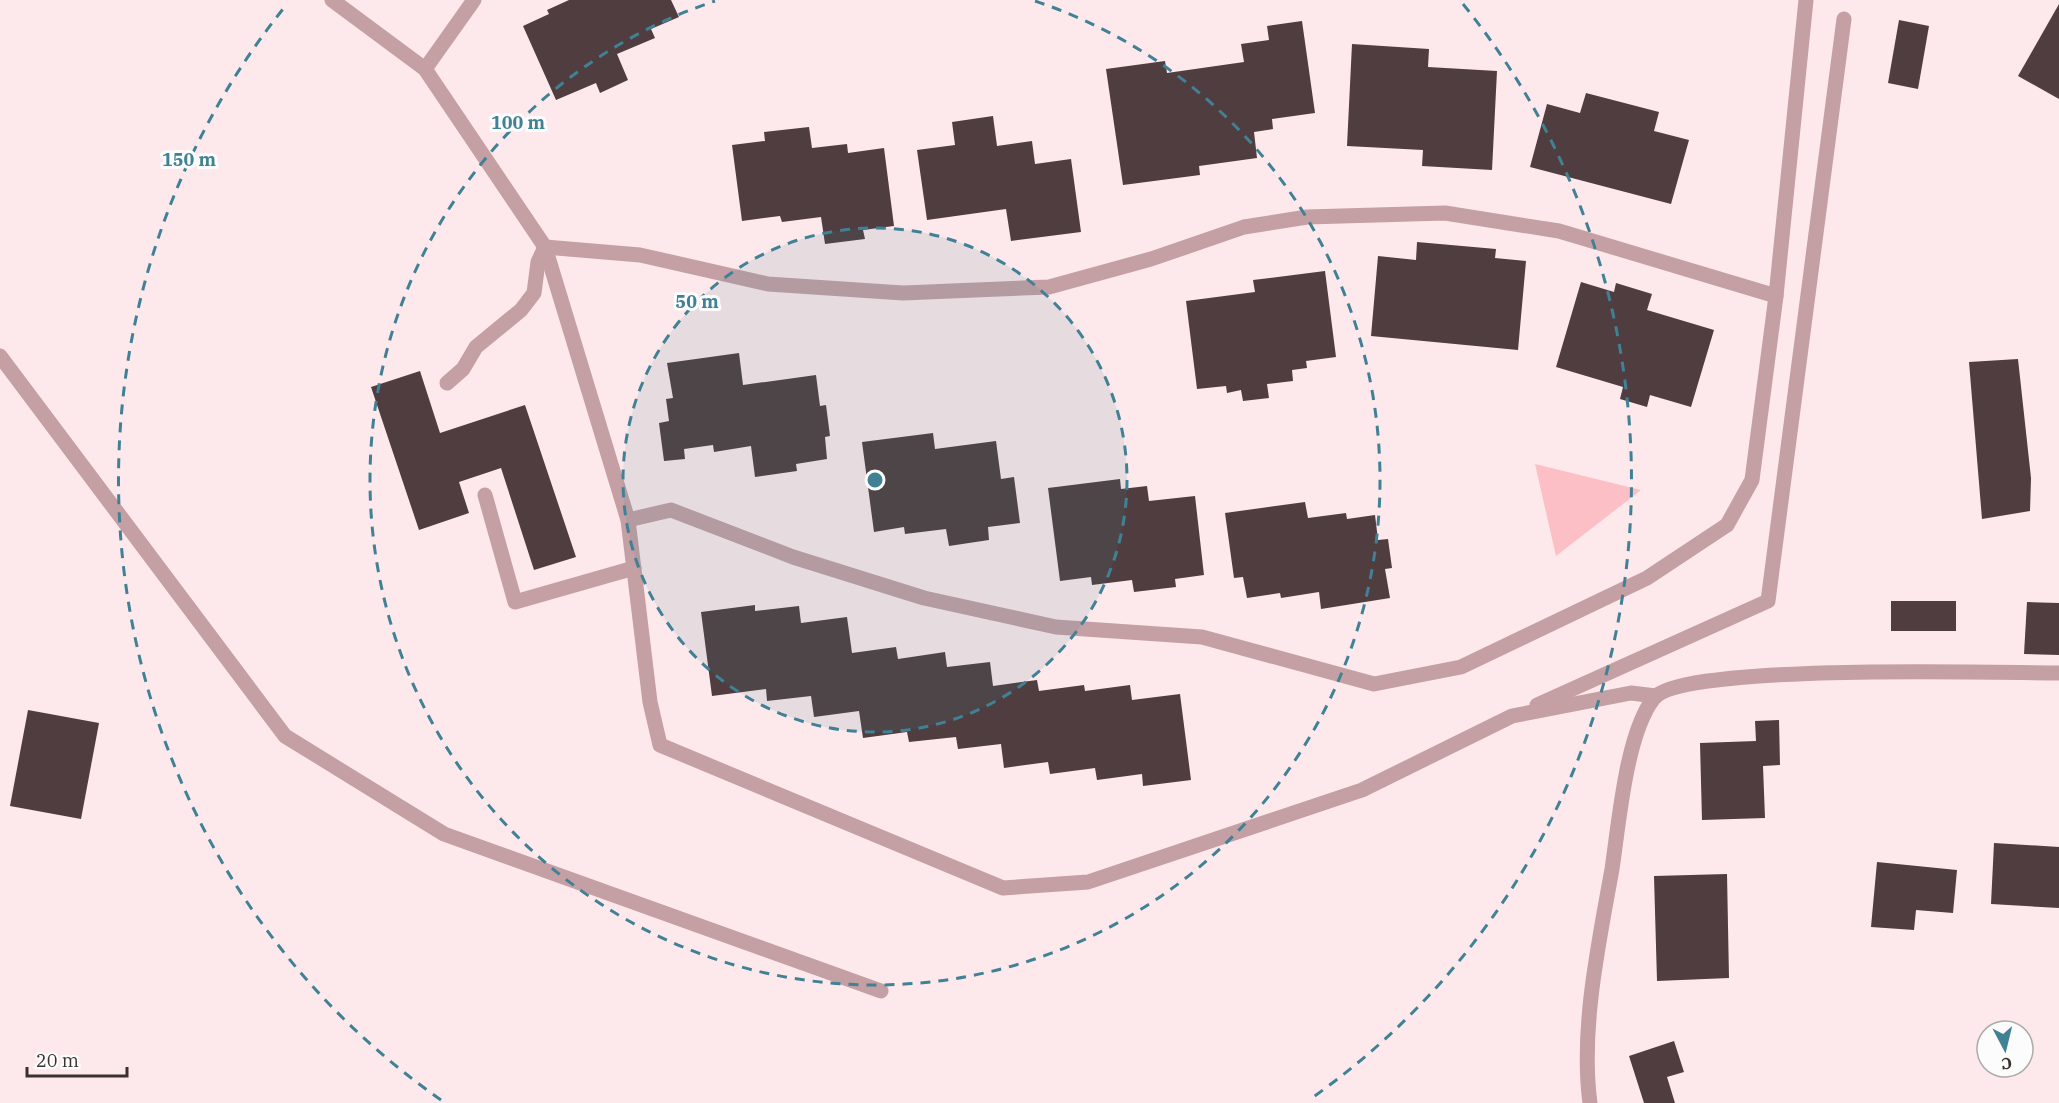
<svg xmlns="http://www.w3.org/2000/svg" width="2059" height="1103" font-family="'IBM Plex Serif',serif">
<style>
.green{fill:#fcbfc5}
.building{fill:#503d3f}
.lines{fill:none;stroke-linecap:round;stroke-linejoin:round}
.minor{stroke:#c49fa3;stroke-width:15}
.ring{fill:none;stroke:#418195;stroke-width:3;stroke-dasharray:10 8}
.centre{fill:#418195;stroke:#fcfcfc;stroke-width:3}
.ring-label{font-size:18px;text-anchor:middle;font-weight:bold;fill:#418195;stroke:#fcfcfc;stroke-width:6;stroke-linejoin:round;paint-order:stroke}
</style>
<rect width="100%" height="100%" fill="#fde9eb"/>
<polygon class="green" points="1535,464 1641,490 1556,556"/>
<g class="building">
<polygon points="569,0 671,0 679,17 651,29 655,38 617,54 628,80 600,93 596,83 556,100 523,26 549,14 547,10"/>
<polygon points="2059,4 2059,99 2018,76"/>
<polygon points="1899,20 1929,26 1918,89 1888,83"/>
<polygon points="1302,21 1315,113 1272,119 1273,129 1254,132 1257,158 1199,166 1200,175 1123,185 1106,69 1165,61 1167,73 1244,62 1241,44 1269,40 1267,26"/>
<polygon points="1352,44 1429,49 1428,67 1497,71 1492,170 1422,166 1423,150 1347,146"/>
<polygon points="1586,93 1659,112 1654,131 1689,140 1671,204 1530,167 1547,104 1580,113"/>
<polygon points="993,116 997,146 1032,141 1035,164 1071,159 1081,232 1011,241 1006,209 927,220 917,150 955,145 952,122"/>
<polygon points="809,127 812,148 847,144 848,153 884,148 894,226 863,230 865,239 825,244 821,217 782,222 780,216 742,221 732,145 765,141 764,132"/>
<polygon points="1417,242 1496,249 1495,258 1526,261 1518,350 1371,336 1378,256 1416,260"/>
<polygon points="1325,271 1336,357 1306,361 1307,368 1292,370 1293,381 1267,384 1269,398 1243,401 1241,390 1227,393 1226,386 1197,389 1186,301 1255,292 1253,280"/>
<polygon points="1581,282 1614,292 1616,283 1652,294 1647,310 1714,330 1691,407 1650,395 1647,407 1620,399 1623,387 1556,367"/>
<polygon points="739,353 743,385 816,375 820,406 826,405 830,436 825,437 827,459 796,464 797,471 755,477 751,446 714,452 713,445 684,449 685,459 664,461 659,423 669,421 666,399 673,398 667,363"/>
<polygon points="2018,359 2031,478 2030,511 1982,519 1969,362"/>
<polygon points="420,371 440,433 525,405 576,557 534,570 501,468 459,482 469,513 419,530 371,387"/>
<polygon points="933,433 935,449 996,441 1001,479 1014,477 1020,523 988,527 989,540 949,546 946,529 905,534 904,527 874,532 862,442"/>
<polygon points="1120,479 1121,489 1147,486 1149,501 1195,496 1204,575 1175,579 1176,587 1134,592 1132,580 1092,585 1091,577 1060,581 1048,488"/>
<polygon points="1305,502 1308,518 1346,513 1347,519 1375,515 1378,540 1388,539 1392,568 1385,569 1390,598 1321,609 1319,592 1281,598 1280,593 1247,598 1243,577 1234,578 1225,513"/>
<rect x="1891" y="601" width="65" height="30"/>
<polygon points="2027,602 2059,603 2059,655 2024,654"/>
<polygon points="755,605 755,611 799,606 801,623 847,617 852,653 896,647 898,659 945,652 947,667 990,662 993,686 1037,680 1039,691 1084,685 1085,691 1130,685 1132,700 1180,694 1191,780 1143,786 1142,774 1097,780 1095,768 1050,774 1048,762 1004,768 1001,744 958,749 956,737 909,742 907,732 863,738 859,711 814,717 811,696 767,701 766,689 712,696 701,612"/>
<polygon points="28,710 99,723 81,819 10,806"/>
<polygon points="1779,720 1780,765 1763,766 1765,818 1702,820 1700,743 1756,741 1755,721"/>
<polygon points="1994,843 2059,847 2059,908 1991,904"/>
<polygon points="1877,862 1957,870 1953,913 1916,910 1914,930 1871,927"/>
<polygon points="1727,874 1729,978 1657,981 1654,876"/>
<polygon points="1674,1041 1684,1072 1667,1077 1675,1103 1644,1103 1629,1056"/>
</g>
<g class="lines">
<g class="minor">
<polyline points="332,0 425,69 545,247 628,520 650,702 660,745 1003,888 1088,882 1362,790 1512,716 1631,693 1656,696"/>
<polyline points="425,69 474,0"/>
<polyline points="0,356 285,736 444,834 881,991"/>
<polyline points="447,383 463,369 476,347 521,310 534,293 538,262 545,247 640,255 768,284 903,293 1049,287 1151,259 1244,227 1307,217 1445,213 1559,231 1776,296 1806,0"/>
<polyline points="485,495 515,602 634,568"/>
<polyline points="628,520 671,510 793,557 924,598 1056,627 1202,637 1374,684 1461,667 1647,578 1727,525 1752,480 1776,296"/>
<polyline points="1537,705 1768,601 1844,19"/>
<path d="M 1590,1103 C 1580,1029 1599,942 1612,869 C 1619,823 1626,733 1654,698 C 1683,663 1999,673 2059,673"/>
</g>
</g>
<circle cx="875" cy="480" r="252" fill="#418195" fill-opacity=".12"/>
<g class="ring">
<circle cx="875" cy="480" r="252"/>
<path d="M1035 1A505 505 0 1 1 715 1"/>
<path d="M441 1100A757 757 0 0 1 287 4M1463 4A757 757 0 0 1 1309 1100"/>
</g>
<circle cx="875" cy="480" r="9" class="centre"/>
<g class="ring-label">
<text x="518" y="129">100 m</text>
<text x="189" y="166">150 m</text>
<text x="697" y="308">50 m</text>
</g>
<g transform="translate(2005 1049) rotate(173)"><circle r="28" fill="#fcfcfc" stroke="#aeaaaa" stroke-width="1.5"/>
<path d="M0-4.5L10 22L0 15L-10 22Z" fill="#418195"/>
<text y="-9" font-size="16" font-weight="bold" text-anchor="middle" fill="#393030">С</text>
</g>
<path d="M27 1067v9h100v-9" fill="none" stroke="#393030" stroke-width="3"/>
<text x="36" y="1067" font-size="18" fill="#393030" stroke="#fcfcfc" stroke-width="4.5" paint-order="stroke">20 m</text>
</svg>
